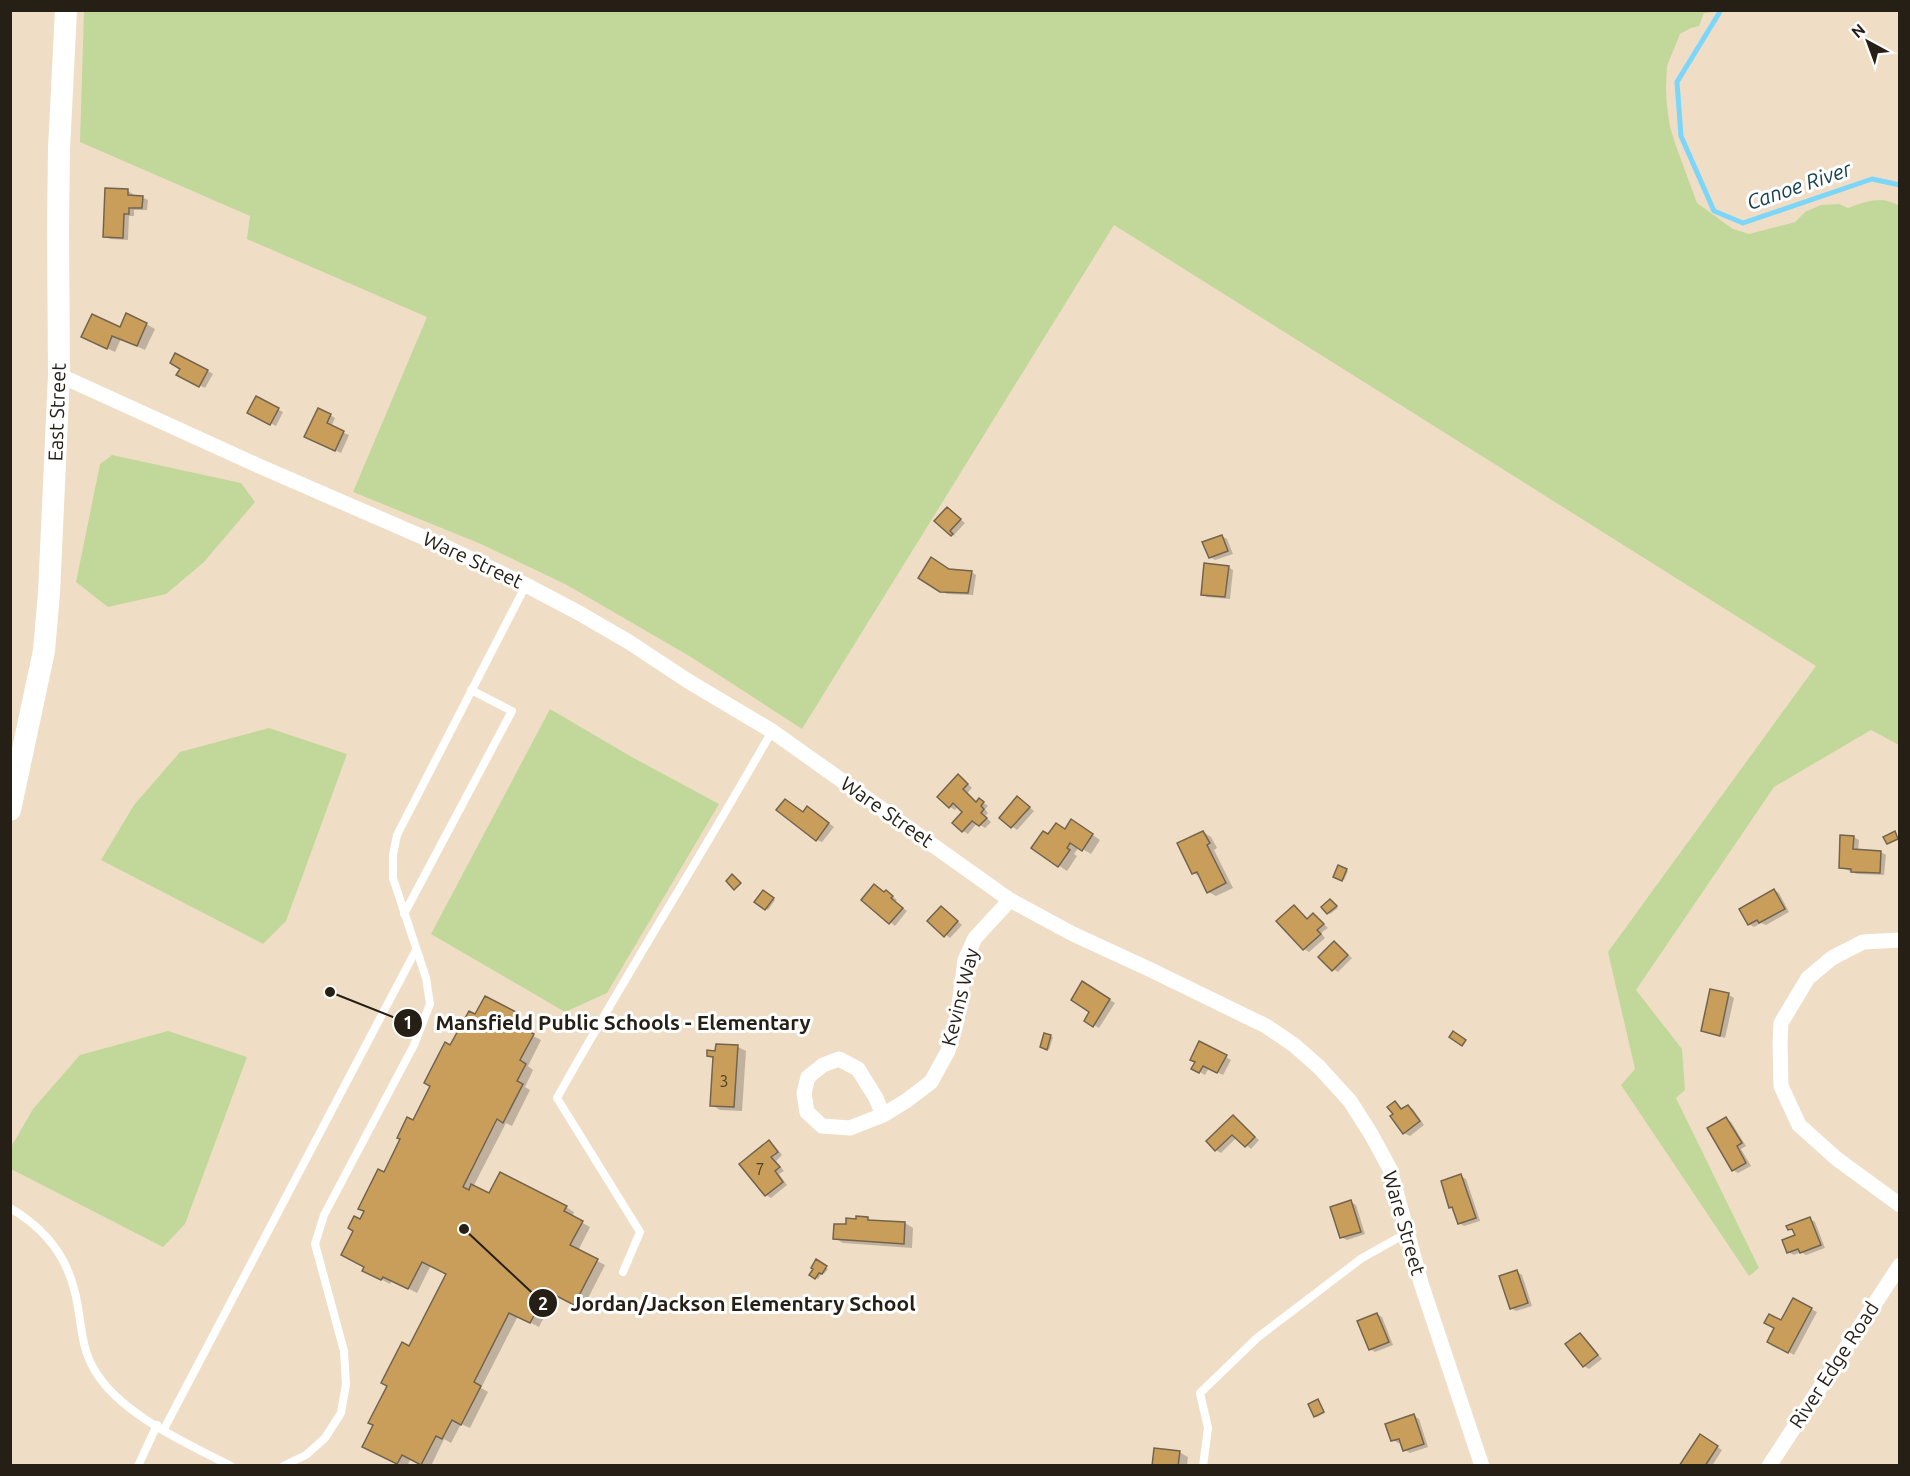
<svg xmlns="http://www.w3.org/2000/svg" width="1910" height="1476" font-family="Ubuntu,sans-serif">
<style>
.green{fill:#c2d89a}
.shadow{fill:#0003}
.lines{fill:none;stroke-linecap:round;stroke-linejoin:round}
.stream{stroke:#7bd6f9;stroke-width:5}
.building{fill:#c99e5a;stroke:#73644e;stroke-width:1.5}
.service{stroke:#fff;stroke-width:8}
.minor{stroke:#fff;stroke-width:15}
.secondary{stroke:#fff;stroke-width:22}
.labels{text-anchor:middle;stroke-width:6;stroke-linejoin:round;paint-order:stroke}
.number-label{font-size:16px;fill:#4e3f27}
.street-label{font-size:20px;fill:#251f16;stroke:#fff}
.water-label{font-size:21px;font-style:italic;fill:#184250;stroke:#fff}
.leader{fill:none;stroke:#251f16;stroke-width:2}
.callout-dot{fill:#251f16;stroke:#fff;stroke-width:2}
.mark-label{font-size:18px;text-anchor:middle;font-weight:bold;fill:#fff}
.callout-label{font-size:21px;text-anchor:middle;font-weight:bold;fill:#251f16;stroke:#fff;stroke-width:6;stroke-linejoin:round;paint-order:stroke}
</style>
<rect width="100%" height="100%" fill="#efdec5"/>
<g class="green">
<path d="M 84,11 L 1716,11 L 1714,12 L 1704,13 L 1699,26 L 1691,28 L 1680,34 L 1667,66 L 1666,88 L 1667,107 L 1670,127 L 1676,146 L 1697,203 L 1733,229 L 1749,234 L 1795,222 L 1805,212 L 1821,205 L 1839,204 L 1848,208 C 1866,201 1882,195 1900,206 L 1899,745 L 1871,730 L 1774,787 L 1636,990 L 1682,1049 L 1685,1090 L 1676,1098 L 1759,1268 L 1749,1276 L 1621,1085 L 1635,1069 L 1608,952 L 1816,666 L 1114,225 L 802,729 L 691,657 L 567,585 L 481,544 L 353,492 L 427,317 L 247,239 L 250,216 L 80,142 Z"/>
<polygon points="112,455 241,483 255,502 204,562 166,594 108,607 76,582 100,464"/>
<polygon points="550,709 630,756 719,804 607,993 565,1012 431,934"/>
<polygon points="269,728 347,754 286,921 263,944 101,860 134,805 180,752"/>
<polygon points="168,1031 247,1057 185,1224 163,1247 11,1169 11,1147 33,1109 80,1055"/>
</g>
<g class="shadow">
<polygon points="128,191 133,194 133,197 142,197 148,200 147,210 134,210 134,216 129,216 128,240 110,239 105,236"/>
<polygon points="146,324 155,329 145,350 121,339 115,352 91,341 121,329"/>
<polygon points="208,371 213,374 205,388 178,375"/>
<polygon points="257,398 283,412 276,426 249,412"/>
<polygon points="330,415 335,418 331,427 349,435 341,453 311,439"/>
<polygon points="948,509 965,523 954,535 957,538 936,521"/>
<polygon points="1222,536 1227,539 1233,554 1215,560 1210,557"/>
<polygon points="1228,567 1233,570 1230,599 1207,597 1202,594"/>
<polygon points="950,571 971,572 976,575 973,595 947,594 920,577"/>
<polygon points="963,779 972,788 967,793 977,803 980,800 988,806 985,809 988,813 985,816 991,822 985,828 977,823 968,834 963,831 964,812 958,806 955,810 950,807 939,797"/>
<polygon points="1022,801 1034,811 1017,830 1001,818"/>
<polygon points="813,811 834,827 822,842 817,840 804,813"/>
<polygon points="1080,826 1100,840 1091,854 1079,847 1074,854 1077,856 1067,871 1033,848 1066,830"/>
<polygon points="1203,832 1211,837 1217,848 1214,850 1233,888 1216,896 1208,892 1201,877 1193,873"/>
<polygon points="1854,837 1859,840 1858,851 1881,852 1886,855 1884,875 1857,874 1840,867"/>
<polygon points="1339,867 1348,871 1344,880 1335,876"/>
<polygon points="1774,890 1779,893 1789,912 1766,925 1761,923 1754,927 1749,924"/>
<polygon points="764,892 775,900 768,910 756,902"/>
<polygon points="885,894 891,895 897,900 895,902 907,911 895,926 863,900"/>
<polygon points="1332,902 1338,908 1330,914 1323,907"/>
<polygon points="1294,907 1308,919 1313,915 1318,918 1328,928 1321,933 1325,938 1309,952 1304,949"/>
<polygon points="946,911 962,925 950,938 929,921"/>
<polygon points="1334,943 1352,958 1338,972 1333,969"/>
<polygon points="1083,983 1115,1003 1099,1028 1086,1020 1091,1011"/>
<polygon points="1711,991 1729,995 1734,998 1725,1038 1702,1030"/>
<polygon points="476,1016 519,1016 527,1020 522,1030 541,1040 528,1066 533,1070 525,1087 530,1090 512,1126 506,1123 473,1187 489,1195 566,1207 574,1212 572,1217 590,1227 578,1251 605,1265 583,1308 556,1294 539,1327 518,1316 481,1388 488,1392 470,1428 461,1424 451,1443 444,1439 431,1466 425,1466 411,1458 407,1466 401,1466 372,1451 409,1348 447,1274 431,1265 417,1293 392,1280 390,1284 364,1270 360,1221 451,1047"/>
<polygon points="1045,1035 1053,1037 1049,1050 1043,1048"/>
<polygon points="1200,1043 1231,1060 1223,1075 1209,1068 1205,1075 1193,1068 1197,1062"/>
<polygon points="738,1047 746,1051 742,1111 720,1110 712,1105 715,1059 709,1055"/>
<polygon points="1395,1103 1403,1110 1408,1106 1413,1109 1424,1125 1410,1136 1404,1133 1395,1114"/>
<polygon points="1233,1117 1259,1140 1251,1149 1237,1137 1221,1153 1216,1150"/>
<polygon points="1726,1119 1731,1122 1746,1146 1741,1149 1751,1166 1738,1173 1733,1170"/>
<polygon points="769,1142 774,1145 782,1155 776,1161 784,1171 779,1174 787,1185 771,1198 766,1195"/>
<polygon points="1461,1176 1466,1179 1480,1221 1464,1226 1459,1223 1455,1209 1451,1207"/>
<polygon points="1351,1202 1356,1205 1365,1234 1347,1240 1341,1237"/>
<polygon points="868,1218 873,1221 905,1223 913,1228 912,1248 843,1243 835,1238"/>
<polygon points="1810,1219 1815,1222 1825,1248 1806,1255 1801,1252 1794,1255 1788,1252 1797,1236 1795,1232 1789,1229"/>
<polygon points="817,1261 828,1269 824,1274 822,1273 818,1279 811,1275"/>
<polygon points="1517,1272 1522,1275 1532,1306 1516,1311 1511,1308"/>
<polygon points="1794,1300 1817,1312 1794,1355 1769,1341"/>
<polygon points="1377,1314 1382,1317 1393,1345 1375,1352 1370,1349"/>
<polygon points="1580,1335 1585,1338 1602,1359 1589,1369 1584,1366"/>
<polygon points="1318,1401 1325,1413 1317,1417 1315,1416"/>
<polygon points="1414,1416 1419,1419 1428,1447 1410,1453 1405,1450 1402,1442 1398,1443 1393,1440"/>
<polygon points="1701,1436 1722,1450 1712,1466 1681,1466"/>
<polygon points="1179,1452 1188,1457 1187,1466 1153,1466"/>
</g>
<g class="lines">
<polyline class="stream" points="1721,10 1677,82 1681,136 1714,211 1743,223 1872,179 1900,185"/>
</g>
<g class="building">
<polygon points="105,188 128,189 128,195 143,196 142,208 129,208 129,214 124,214 123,238 103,237"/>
<polygon points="126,313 147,323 137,346 112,336 107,349 81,337 92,314 120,327"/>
<polygon points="175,353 208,370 199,387 176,375 180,369 170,363"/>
<polygon points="256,396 279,408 270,425 247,413"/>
<polygon points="318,408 331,414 327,423 344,431 335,451 304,437"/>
<polygon points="947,507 961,519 950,531 953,534 951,536 934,521"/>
<polygon points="1222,535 1228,551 1209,558 1202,542"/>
<polygon points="931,557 949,569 972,571 968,593 940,592 918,578"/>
<polygon points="1204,563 1229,566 1225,597 1201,595"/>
<polygon points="958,774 968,784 963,789 976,802 979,798 984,802 981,806 984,809 981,813 987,818 979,826 972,821 962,832 952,823 962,812 953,803 949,808 937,797"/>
<polygon points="1017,796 1030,807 1011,828 999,818"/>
<polygon points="785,799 803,812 807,806 829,823 816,841 776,810"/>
<polygon points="1071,819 1093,834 1082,851 1070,843 1067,848 1070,850 1058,867 1031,848 1043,831 1048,834 1056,823 1065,829"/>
<polygon points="1203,831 1210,843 1207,845 1226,883 1207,893 1197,872 1192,874 1177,843"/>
<polygon points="1895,831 1898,839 1887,844 1883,837"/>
<polygon points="1840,835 1854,836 1853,849 1881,851 1880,873 1851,872 1851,869 1839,868"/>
<polygon points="1338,865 1347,869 1342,881 1333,877"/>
<polygon points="732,874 741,883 734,890 726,881"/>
<polygon points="874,884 884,892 886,890 893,896 891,898 903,908 889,924 861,900"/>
<polygon points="1774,889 1785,909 1759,923 1757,920 1748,925 1739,909"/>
<polygon points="763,890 774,898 765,910 754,902"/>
<polygon points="1330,899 1337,906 1327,914 1321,907"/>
<polygon points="1294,905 1307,919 1313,913 1324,924 1317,930 1321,934 1303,950 1276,921"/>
<polygon points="941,906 958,921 944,937 927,921"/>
<polygon points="1334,941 1348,955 1332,971 1318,957"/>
<polygon points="1082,981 1110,999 1093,1027 1084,1021 1089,1012 1071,1000"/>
<polygon points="1710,989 1729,993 1720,1036 1701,1031"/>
<polygon points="485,996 520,1014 515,1024 534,1034 520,1060 526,1064 517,1081 523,1084 503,1123 497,1119 463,1187 469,1190 471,1184 489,1193 500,1172 567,1206 564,1211 583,1221 570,1245 598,1259 574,1305 547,1291 530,1323 509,1313 474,1382 481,1386 461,1425 452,1420 442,1439 436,1436 421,1465 402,1455 397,1464 362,1447 373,1425 368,1423 387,1386 381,1383 402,1342 409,1346 446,1274 422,1262 408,1289 383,1277 381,1280 362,1271 364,1267 341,1255 353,1231 348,1228 354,1216 360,1219 364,1211 358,1209 378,1169 384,1172 400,1139 397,1138 407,1117 413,1120 430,1086 424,1083 445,1042 450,1045 469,1011 475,1014"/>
<polygon points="1453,1031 1466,1040 1462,1046 1449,1037"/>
<polygon points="1044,1033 1051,1035 1047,1050 1040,1047"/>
<polygon points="1199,1041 1227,1055 1217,1073 1203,1066 1199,1073 1191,1069 1195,1062 1190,1060"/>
<polygon points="716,1044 738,1045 734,1107 710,1106 713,1057 707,1056 707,1050 715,1051"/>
<polygon points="1395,1101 1401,1109 1408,1105 1420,1121 1403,1134 1390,1116 1393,1114 1387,1107"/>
<polygon points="1233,1115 1255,1137 1245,1147 1232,1135 1215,1151 1206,1141"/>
<polygon points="1726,1117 1742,1143 1737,1146 1746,1163 1732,1171 1707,1128"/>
<polygon points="769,1140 778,1152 771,1157 780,1167 775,1171 783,1182 765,1196 739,1164"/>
<polygon points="1461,1174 1476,1218 1458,1224 1452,1207 1449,1208 1441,1181"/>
<polygon points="1351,1200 1361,1232 1340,1238 1330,1207"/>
<polygon points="856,1216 868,1217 868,1220 905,1222 904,1244 833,1239 834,1224 846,1224 846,1218 856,1219"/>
<polygon points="1810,1217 1821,1245 1800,1253 1798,1249 1787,1253 1782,1240 1795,1235 1792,1229 1788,1230 1786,1226"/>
<polygon points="816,1259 827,1266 822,1274 819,1273 815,1279 809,1275 813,1269 811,1268"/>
<polygon points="1517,1270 1528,1303 1510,1309 1499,1276"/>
<polygon points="1793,1298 1812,1308 1788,1353 1767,1342 1774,1328 1764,1323 1769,1314 1781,1320"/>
<polygon points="1377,1313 1389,1342 1369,1350 1357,1321"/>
<polygon points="1580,1333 1598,1355 1583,1367 1565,1344"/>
<polygon points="1318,1399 1324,1412 1314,1417 1308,1404"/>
<polygon points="1414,1414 1424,1444 1403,1451 1399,1439 1391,1441 1385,1424"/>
<polygon points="1700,1434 1718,1446 1705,1466 1679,1466"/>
<polygon points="1154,1448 1180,1451 1178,1466 1152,1466"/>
</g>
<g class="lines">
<g class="service">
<polyline points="404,914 512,711 471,690"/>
<path d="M 10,1208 C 41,1226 65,1253 74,1289 C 82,1316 79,1344 94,1369 C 118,1413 188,1444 231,1466"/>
<path d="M 623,1272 L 640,1232 L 557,1098 C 626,974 702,855 772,731"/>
<polyline points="164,1429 416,950"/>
<polyline points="138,1466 157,1425"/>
<polyline points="283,1466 306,1455 325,1438 341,1413 346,1384 344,1351 315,1244 324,1215 414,1045 430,1004 426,978 393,878 393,855 397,835 526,585"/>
<polyline points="1203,1466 1208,1428 1200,1393 1257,1338 1362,1258 1407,1233"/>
</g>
<g class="minor">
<polyline points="59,375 259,466 448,548 526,585 579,613 629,642 688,681 772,731 1010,900 1073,934 1151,970 1266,1026 1294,1045 1319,1067 1350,1101 1371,1134 1390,1169 1421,1283 1482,1466"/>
<polyline points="1900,940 1863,942 1832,958 1808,978 1781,1023 1780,1043 1781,1086 1799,1125 1837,1159 1900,1205"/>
<polyline points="883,1115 876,1098 858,1069 839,1059 823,1065 808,1077 804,1093 807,1112 822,1126 850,1128 883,1115 906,1101 931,1082 948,1051 957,1020 965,960 975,938 1010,900"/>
<polyline points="1769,1466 1900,1265"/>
</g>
<polyline class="secondary" points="10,810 44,651 49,593 59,375 58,227 59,149 66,10"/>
</g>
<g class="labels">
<g class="number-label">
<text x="724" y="1087">3</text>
<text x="760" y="1175">7</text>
</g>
<g class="street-label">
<text transform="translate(57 412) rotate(-88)" y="7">East Street</text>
<text transform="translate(473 560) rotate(25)" y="7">Ware Street</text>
<text transform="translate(887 812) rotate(35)" y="7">Ware Street</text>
<text transform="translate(960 997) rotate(-76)" y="7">Kevins Way</text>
<text transform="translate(1404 1223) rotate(74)" y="7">Ware Street</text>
<text transform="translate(1834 1365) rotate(-57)" y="7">River Edge Road</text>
</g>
<g class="water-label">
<text transform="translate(1799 186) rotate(-19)" y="7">Canoe River</text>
</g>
</g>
<path class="leader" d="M330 992L408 1023M464 1229L543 1303"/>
<g class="callout-dot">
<circle cx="330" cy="992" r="6"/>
<circle cx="464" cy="1229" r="6"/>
<circle cx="408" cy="1023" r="15"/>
<circle cx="543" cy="1303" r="15"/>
</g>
<g class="mark-label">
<text x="408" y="1029">1</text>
<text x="543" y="1310">2</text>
</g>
<g class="callout-label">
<text x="623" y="1030">Mansfield Public Schools - Elementary</text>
<text x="743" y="1311">Jordan/Jackson Elementary School</text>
</g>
<rect width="1910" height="1476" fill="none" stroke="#251f16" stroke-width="24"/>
<g transform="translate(1868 42) rotate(319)" stroke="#ffffff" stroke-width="4.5" paint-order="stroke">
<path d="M0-4.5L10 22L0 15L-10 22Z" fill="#251f16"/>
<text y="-9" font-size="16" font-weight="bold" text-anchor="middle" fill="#251f16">N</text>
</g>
</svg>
